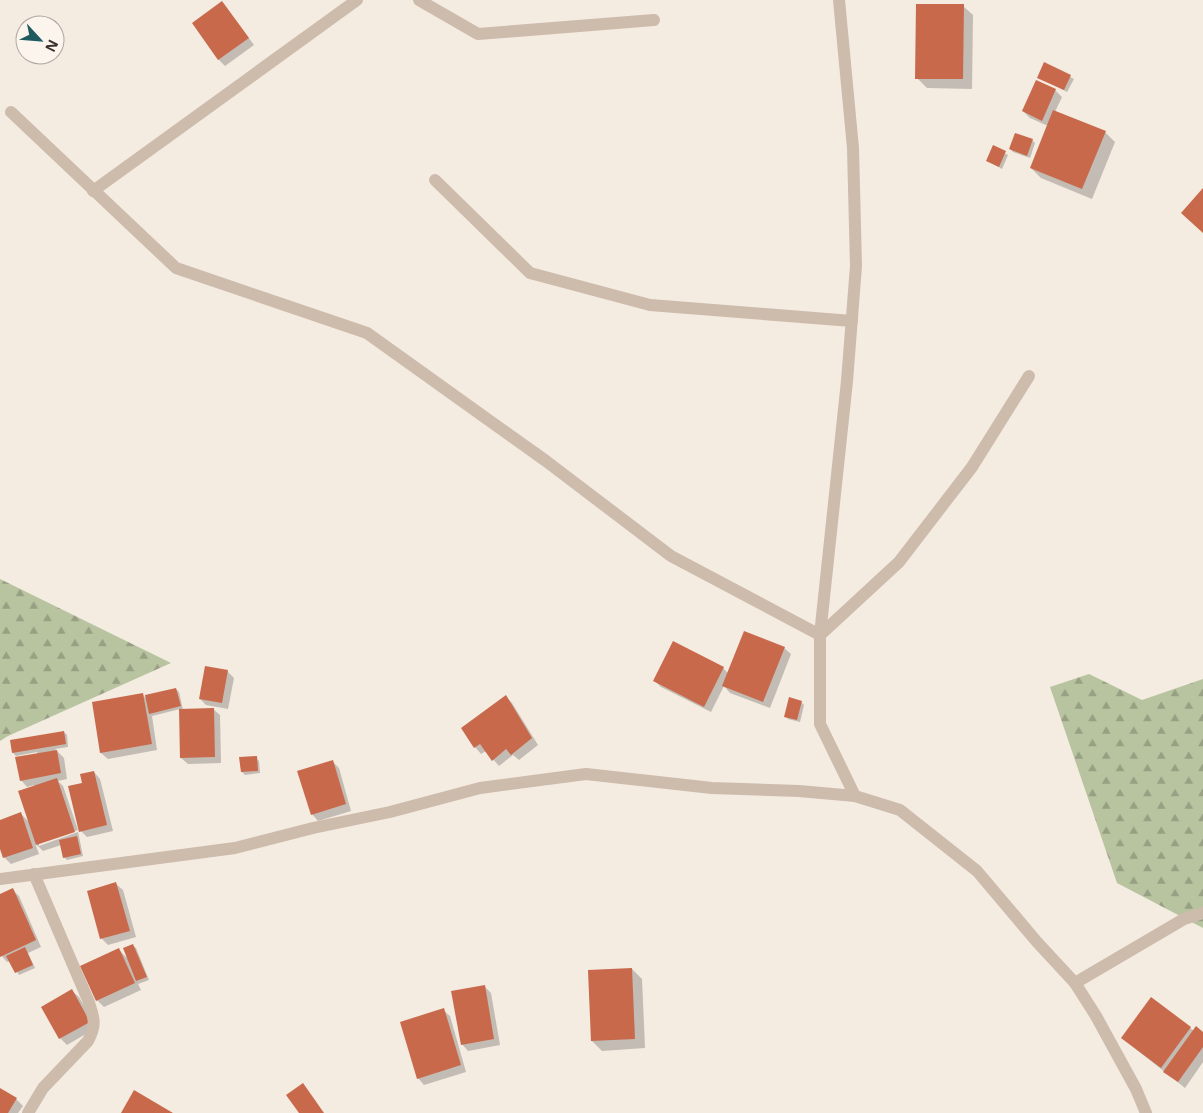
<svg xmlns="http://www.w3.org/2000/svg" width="1203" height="1113" font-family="'Open Sans',sans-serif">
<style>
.forest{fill:url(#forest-firs)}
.shadow{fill:#0003}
.building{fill:#c8694b}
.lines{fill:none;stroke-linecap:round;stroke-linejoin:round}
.minor{stroke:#cdbbac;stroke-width:12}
</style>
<defs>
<pattern id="forest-firs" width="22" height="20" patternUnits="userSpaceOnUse" patternTransform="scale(1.25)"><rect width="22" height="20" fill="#b8c4a0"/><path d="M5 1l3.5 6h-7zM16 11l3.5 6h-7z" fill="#97a083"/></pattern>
</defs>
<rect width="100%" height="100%" fill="#f4ebe1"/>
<g class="forest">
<polygon points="0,579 171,663 8,736 0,741"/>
<polygon points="1089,674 1142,700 1203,679 1203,928 1117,883 1050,687"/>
</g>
<g class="shadow">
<polygon points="222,2 254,45 225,66 219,60 193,23"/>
<polygon points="963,6 973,15 972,89 927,88 917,78"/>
<polygon points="1045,64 1074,79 1067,92 1038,77"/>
<polygon points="1055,90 1062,97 1055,112 1105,132 1115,142 1092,199 1041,178 1031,168 1048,126 1030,118 1023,111"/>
<polygon points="1032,140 1035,143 1030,158 1013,152 1010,149"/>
<polygon points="993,147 1008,155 1002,169 988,161"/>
<polygon points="784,648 791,654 770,708 730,693 724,686 711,712 661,687 654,680 723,668 729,674"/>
<polygon points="227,671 234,678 228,709 206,705 200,699"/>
<polygon points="176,689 179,692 183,710 213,709 220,715 221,763 188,764 181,758 180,709 152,716 157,750 108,759 101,753 143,695 148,700"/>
<polygon points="506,697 512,703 538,745 519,760 513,755 499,766 486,751 481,754 475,747"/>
<polygon points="801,702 804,705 800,722 788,719 785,716"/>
<polygon points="64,732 67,735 68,747 55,749 64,758 67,779 58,781 63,786 78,830 39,843 39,846 78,832 83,856 67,860 64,857 61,845 43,851 35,843 39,854 11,864 4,857 0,845 0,821 21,814 29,822 34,787 34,785 27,787 21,780 38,755 37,752 16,756 13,753 11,741"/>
<polygon points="256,758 259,761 260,773 245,775 242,772"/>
<polygon points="333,762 339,768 351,811 318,821 312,814"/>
<polygon points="94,772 100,779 113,831 87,837 81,831 84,784"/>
<polygon points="116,884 123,890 136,937 108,945 101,938"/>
<polygon points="12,889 19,896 41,947 28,953 35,968 19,975 10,961 7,962 0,954 0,895"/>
<polygon points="133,946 136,948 149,980 138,984 141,990 104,1007 97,1000 119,950 128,959"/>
<polygon points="632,969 642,979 645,1048 602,1051 592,1041"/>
<polygon points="484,986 491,993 500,1045 468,1051 462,1044"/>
<polygon points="72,991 79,997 96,1028 67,1045 60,1038 43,1007"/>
<polygon points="443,1010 450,1016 466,1072 424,1085 418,1078"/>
<polygon points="1190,1028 1194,1031 1203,1033 1203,1062 1185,1088 1122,1038"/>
<polygon points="0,1089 16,1099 23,1106 18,1113 0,1113"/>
</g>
<g class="building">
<polygon points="222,1 249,38 218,60 192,23"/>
<polygon points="916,4 964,4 963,79 915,79"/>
<polygon points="1044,62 1071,75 1064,90 1037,78"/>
<polygon points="1036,80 1056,89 1042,121 1022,111"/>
<polygon points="1053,110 1106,131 1082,189 1030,168"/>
<polygon points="1015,133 1033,139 1027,156 1009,149"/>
<polygon points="993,145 1006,151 999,167 986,161"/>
<polygon points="1203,188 1203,233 1181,213"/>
<polygon points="744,631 785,647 763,702 722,686"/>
<polygon points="673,641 724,667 704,707 653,681"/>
<polygon points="205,666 228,670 222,703 199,699"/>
<polygon points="176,688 181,706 149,714 145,695"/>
<polygon points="143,693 152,744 100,753 92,702"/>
<polygon points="506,695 532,738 511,755 506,749 492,761 480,744 474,748 461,728"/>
<polygon points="789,697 802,701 797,720 784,717"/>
<polygon points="214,708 215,757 180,758 179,709"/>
<polygon points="64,731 66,744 12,753 10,740"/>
<polygon points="57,750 61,773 20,781 15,757"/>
<polygon points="257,756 258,771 241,772 239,757"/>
<polygon points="333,760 346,804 311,815 297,771"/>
<polygon points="94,771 107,825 79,832 68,786 82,783 80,774"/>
<polygon points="57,778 75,832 36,845 18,791"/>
<polygon points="21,812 33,848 3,858 0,849 0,820"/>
<polygon points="77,836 81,854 63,858 59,840"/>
<polygon points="116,882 130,931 100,939 87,891"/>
<polygon points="13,888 36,940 0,957 0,894"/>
<polygon points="133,944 147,977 136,981 123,948"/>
<polygon points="25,947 33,965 15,973 6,956"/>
<polygon points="119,948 135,983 96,1001 80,966"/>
<polygon points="632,968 635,1039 591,1041 588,970"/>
<polygon points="485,985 494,1039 461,1045 451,991"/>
<polygon points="72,989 90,1022 59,1039 41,1007"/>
<polygon points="1151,997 1191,1027 1161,1068 1121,1038"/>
<polygon points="444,1008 461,1065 417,1079 400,1022"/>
<polygon points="1196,1026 1203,1032 1203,1047 1178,1082 1163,1072"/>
<polygon points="303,1083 324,1113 299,1113 286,1095"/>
<polygon points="0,1088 17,1098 8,1113 0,1113"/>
<polygon points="134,1090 173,1113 121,1113"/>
</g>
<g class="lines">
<g class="minor">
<polyline points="419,0 478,34 654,20"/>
<polyline points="839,0 853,148 856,266 847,381 820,635 820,724 855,796"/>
<polyline points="11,112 176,268 367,333 546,461 671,556 820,635 899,562 972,467 1029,376"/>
<polyline points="435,180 530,273 650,305 852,321"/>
<polyline points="93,191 357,0"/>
<polyline points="0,879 235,848 313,828 390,812 480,788 586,774 712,788 799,791 855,796 900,810 977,871 1037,942 1075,983 1096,1016 1136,1089 1146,1113"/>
<polyline points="1075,983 1184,919 1203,913"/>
<path d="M 28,1113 L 43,1088 L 88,1041 C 97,1024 94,1018 88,1000 L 34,874"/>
</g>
</g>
<g transform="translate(40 40) rotate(116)"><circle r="24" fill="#fbf5ee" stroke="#aea6a0"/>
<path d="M0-4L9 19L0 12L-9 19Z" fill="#1f5a5e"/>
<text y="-8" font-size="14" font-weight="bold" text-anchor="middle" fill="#3b302b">N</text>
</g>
</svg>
